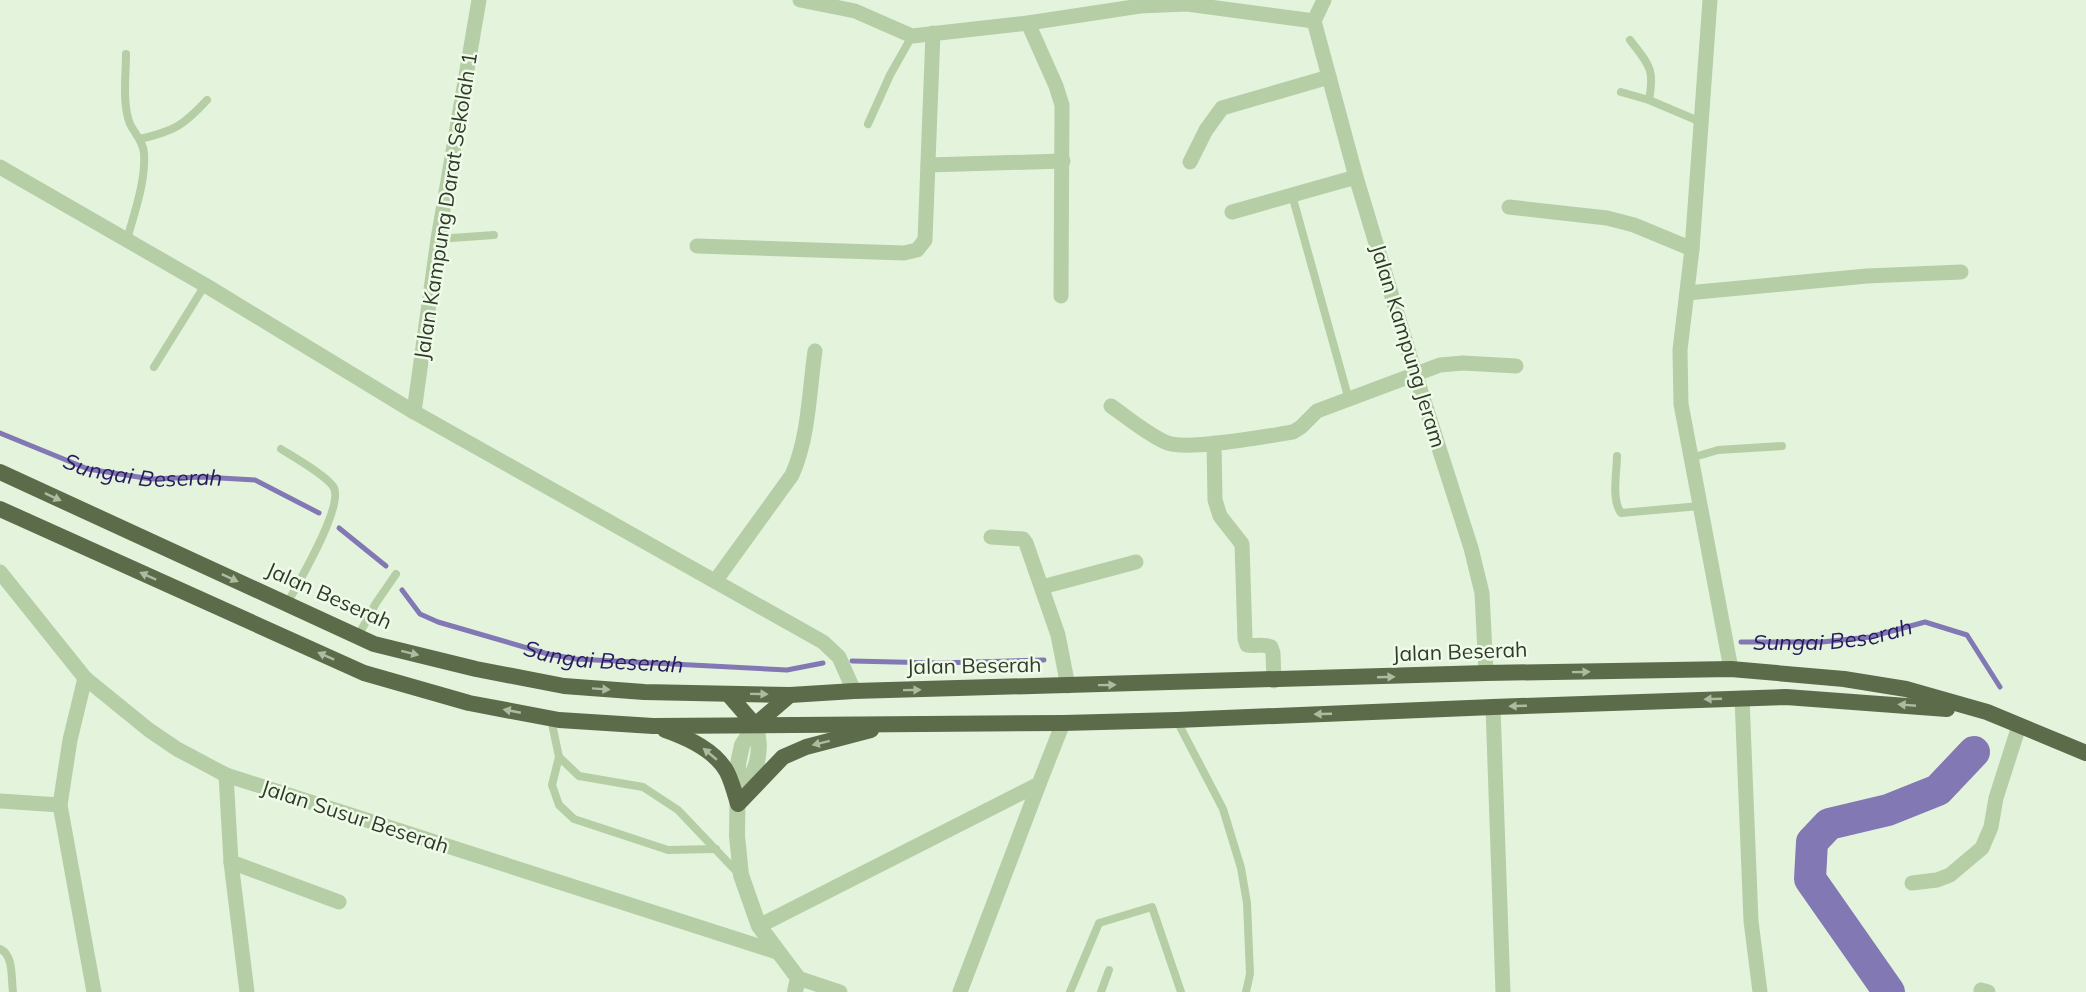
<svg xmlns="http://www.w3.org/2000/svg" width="2086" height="992" font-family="Mulish,sans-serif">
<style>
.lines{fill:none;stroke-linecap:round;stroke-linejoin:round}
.stream{stroke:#8278b4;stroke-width:5}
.river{stroke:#8278b4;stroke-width:32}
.service{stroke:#b6cea6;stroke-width:8}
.minor{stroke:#b6cea6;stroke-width:15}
.tertiary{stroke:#b6cea6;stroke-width:16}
.trunk{stroke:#5c6c4a;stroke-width:16}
.oneway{fill:#adbba1}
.labels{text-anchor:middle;stroke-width:5;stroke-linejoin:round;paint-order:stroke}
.street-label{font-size:21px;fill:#313928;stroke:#effbe9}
.water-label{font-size:22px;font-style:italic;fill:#27195e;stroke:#effbe9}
</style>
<rect width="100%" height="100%" fill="#e4f4dc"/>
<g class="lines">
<g class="stream">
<path id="s1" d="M 0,433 L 88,469 L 151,479 L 203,477 L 255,480 L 319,513"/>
<polyline points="339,528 386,566"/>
<path id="s2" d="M 402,590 L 420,614 L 438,622 L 548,654 L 576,659 L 787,670 L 823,663"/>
<path id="s3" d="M 1741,642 L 1822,642 L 1870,637 L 1925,622 L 1967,635 L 2000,687"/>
<polyline points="852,661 938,663 1044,660"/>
</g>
<polyline class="river" points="1889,992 1810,879 1812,842 1829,824 1888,810 1938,790 1974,752"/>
<g class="service">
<path d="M 1630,40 C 1649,65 1655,68 1649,100"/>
<path d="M 126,54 C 126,75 122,104 130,124 C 135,134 143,141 144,153 C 146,182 134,213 127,240"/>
<polyline points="1621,92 1649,100 1701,122"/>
<polyline points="868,124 890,75 912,36"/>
<path d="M 140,139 C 174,131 183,126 207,100"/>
<polyline points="1292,195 1349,400"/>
<polyline points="438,239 494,235"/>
<polyline points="154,367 205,285"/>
<path d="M 281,449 C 292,456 329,477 334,488 C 343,508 298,583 287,604"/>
<path d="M 1617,456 C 1617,472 1611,499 1621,513 L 1700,506"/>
<polyline points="1691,458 1718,450 1782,446"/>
<polyline points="358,636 376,603 396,574"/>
<polyline points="551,719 559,757 579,776 643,787 678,810 737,872"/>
<polyline points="1177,721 1223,809 1241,868 1247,903 1250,974 1246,992"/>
<polyline points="559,757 552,785 559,805 574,819 668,850 716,849"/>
<path d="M 0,949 C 14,955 11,979 13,992"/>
<polyline points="1070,992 1099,923 1152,907 1181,992"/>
<polyline points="1101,992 1109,970"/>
</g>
<g class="minor">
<polyline points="800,0 855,11 912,36 1028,23 1140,6 1187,4 1314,21"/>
<polyline points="1710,0 1692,249 1680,350 1681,404 1731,669"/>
<polyline points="1314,21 1356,177 1415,373 1471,548 1482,593 1486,673"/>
<polyline points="1314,21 1324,0"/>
<polyline points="1028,23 1056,86 1062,105 1061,296"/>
<polyline points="1190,162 1206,130 1222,108 1329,77"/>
<polyline points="928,165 1063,161"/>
<polyline points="0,167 205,285 414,412 823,642 839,657 854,691"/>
<polyline points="1509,207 1607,218 1634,225 1692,249"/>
<polyline points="1232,212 1356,177"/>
<polyline points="697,246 904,253 917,250 925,240 933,33"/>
<polyline points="1687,293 1867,276 1961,272"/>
<path d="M 1111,406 C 1128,418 1146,433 1165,442 C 1185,452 1267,436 1293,432 L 1301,427 L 1317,411 L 1440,365 L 1463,363 L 1516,366"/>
<polyline points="414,412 438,239 479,0"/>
<path d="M 1214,443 L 1215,500 L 1220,516 L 1242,544 L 1245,639 L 1247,645 C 1255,647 1263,643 1271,647 L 1273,653 L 1274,681"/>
<polyline points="991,537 1023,539 1026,543 1058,635 1068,686"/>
<polyline points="0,572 85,678 149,730 177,749 226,775 777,952"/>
<path d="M 716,580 L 792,475 C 809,437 809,392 815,351"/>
<polyline points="1042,587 1136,562"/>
<polyline points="85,678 70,740 60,805 94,992"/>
<polyline points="1742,698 1751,921 1760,992"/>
<polyline points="1493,707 1503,992"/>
<polyline points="226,775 231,862 247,992"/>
<polyline points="0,801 60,805"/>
<polyline points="231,862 339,902"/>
<polyline points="1912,883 1937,880 1950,875 1982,848 1991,827 1996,798 2019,726"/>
<polyline points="759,926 1039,784 1063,723"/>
<polyline points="798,978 840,992"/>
<polyline points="1981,990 1988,992"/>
<polyline points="960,992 1039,784"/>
</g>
<g class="tertiary">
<polyline points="755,725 742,745 738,764 737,836 741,875 759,926 798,978 795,992"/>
<path d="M 741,798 C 754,773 765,754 755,725"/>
</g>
<g class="trunk">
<polyline points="0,472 374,644 476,669 564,686 644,692 790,695 854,691 1486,673 1731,669 1844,679 1906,689 1987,712 2086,753"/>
<polyline points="0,509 364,673 469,703 559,720 653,726 1063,723 1177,720 1493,707 1786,697 1947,709"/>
<polyline points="728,694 755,725"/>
<polyline points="755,725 790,695"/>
<path d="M 665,730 C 688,738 715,750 727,772 C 732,782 735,794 738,804 L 783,757 L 806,747 L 871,730"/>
</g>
</g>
<defs><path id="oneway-solid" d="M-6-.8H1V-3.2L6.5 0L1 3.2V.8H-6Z" transform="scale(1.5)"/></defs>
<g class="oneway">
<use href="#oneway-solid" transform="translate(53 497) rotate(25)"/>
<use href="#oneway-solid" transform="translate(148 576) rotate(-156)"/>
<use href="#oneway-solid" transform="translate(230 578) rotate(25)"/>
<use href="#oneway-solid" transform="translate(410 653) rotate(14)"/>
<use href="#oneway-solid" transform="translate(326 656) rotate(-156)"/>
<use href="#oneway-solid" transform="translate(1581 672) rotate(-1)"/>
<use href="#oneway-solid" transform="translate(1386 677) rotate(-2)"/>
<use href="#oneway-solid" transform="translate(1107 685) rotate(-1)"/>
<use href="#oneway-solid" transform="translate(601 689) rotate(4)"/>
<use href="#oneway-solid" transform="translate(912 690) rotate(-1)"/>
<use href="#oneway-solid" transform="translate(759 694) rotate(1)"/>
<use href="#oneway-solid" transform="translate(1713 699) rotate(178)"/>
<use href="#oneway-solid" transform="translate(1907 705) rotate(-175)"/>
<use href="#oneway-solid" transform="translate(1518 706) rotate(178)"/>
<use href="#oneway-solid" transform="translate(512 711) rotate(-169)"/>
<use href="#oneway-solid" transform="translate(1323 714) rotate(178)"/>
<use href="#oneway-solid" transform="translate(821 743) rotate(166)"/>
<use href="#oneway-solid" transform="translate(710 754) rotate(-140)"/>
</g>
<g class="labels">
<g class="street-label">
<text transform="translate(446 206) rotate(-81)" y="7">Jalan Kampung Darat Sekolah 1</text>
<text transform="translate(1408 346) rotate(73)" y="7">Jalan Kampung Jeram</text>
<text transform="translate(329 596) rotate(24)" y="7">Jalan Beserah</text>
<text transform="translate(1460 652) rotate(-2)" y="7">Jalan Beserah</text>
<text transform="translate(974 666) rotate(-1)" y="7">Jalan Beserah</text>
<text transform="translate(355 817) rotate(18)" y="7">Jalan Susur Beserah</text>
</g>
<g class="water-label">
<text dy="8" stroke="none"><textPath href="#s1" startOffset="150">Sungai Beserah</textPath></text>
<text dy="8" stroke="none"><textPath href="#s3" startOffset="92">Sungai Beserah</textPath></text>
<text dy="8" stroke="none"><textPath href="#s2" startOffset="220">Sungai Beserah</textPath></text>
</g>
</g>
</svg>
